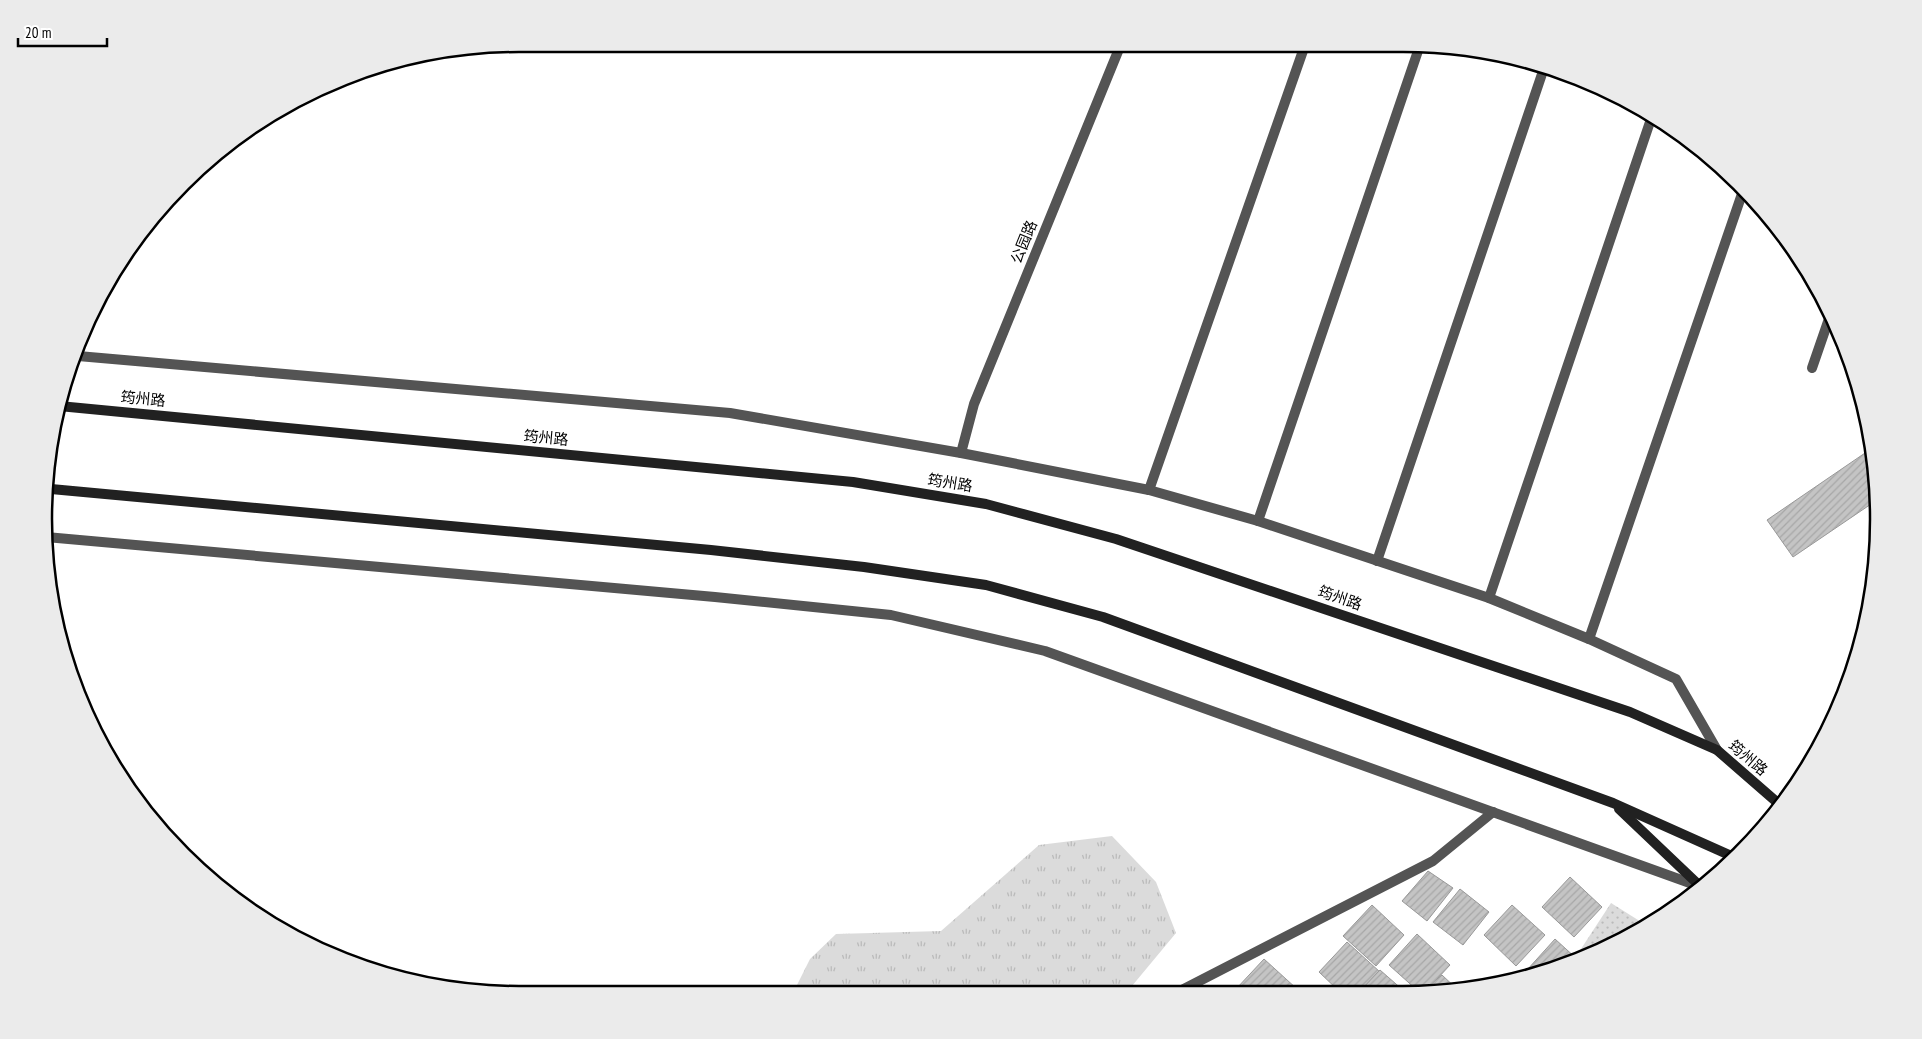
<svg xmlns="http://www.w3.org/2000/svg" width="1922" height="1039" font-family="'PT Sans Narrow','Noto Sans SC',sans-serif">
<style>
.grass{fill:url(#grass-tufts)}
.park{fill:url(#park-dots)}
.building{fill:url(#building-hatch);stroke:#989898}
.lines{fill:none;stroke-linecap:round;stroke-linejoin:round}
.lane{stroke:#545454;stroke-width:10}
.street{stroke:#545454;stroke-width:10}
.secondary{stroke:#212121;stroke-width:10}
.labels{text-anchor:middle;stroke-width:5;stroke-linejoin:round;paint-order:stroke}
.street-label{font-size:15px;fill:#000;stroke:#fff}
.rim{fill:none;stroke:#000;stroke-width:2.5}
</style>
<defs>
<pattern id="grass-tufts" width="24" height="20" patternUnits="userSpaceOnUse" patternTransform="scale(1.25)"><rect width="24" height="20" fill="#dbdbdb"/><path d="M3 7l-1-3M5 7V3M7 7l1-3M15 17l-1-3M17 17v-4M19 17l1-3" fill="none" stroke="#bababa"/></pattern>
<pattern id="park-dots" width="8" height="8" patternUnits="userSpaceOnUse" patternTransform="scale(1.25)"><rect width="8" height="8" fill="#dbdbdb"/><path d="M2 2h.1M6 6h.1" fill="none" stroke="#bababa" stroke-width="1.8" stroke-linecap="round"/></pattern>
<pattern id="building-hatch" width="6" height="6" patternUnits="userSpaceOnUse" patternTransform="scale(1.25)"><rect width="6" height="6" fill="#c4c4c4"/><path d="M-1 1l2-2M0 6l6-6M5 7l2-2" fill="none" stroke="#a7a7a7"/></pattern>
</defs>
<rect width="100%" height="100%" fill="#fff"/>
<polygon class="grass" points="1112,836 1156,882 1176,933 1127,992 793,993 810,959 836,934 941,931 1039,845"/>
<polygon class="park" points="1611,903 1646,925 1585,955 1579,952"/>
<g class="building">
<polygon points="1865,453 1873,465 1877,488 1877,500 1793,557 1767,520"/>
<polygon points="1428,871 1453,888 1427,921 1402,901"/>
<polygon points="1570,877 1602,907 1574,937 1542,907"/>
<polygon points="1460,889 1489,912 1463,945 1433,922"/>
<polygon points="1372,905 1404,935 1376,966 1343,936"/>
<polygon points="1512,905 1545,935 1516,966 1484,935"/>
<polygon points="1417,934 1450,965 1426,991 1418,991 1389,965"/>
<polygon points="1555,939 1577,959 1556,970 1533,975 1527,970"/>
<polygon points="1347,942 1380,972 1362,992 1340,992 1319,972"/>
<polygon points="1264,959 1297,989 1295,992 1239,992 1236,989"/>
<polygon points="1380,970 1404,991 1359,992"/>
<polygon points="1442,975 1459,991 1427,991"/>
</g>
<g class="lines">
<g class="lane">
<polyline points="961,453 974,404 1121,44"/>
<polyline points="1149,490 1305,45"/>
<polyline points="1377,561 1544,68"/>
<polyline points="1589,639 1743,191"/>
<polyline points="1178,992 1433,861 1493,812"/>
</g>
<g class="street">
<polyline points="78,356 730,413 961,453 1149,490 1258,521 1489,598 1589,639 1676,679 1717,750"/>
<polyline points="1812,368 1831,313"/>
<polyline points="1258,521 1420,45"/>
<polyline points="46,537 715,597 891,615 1045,651 1701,887"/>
<polyline points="1489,598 1652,116"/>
</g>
<g class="secondary">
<polyline points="59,406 853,482 986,504 1116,539 1630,712 1717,750 1779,804"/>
<polyline points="51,489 711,550 864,567 986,585 1103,617 1613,803 1736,858"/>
<polyline points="1619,809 1701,887"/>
</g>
</g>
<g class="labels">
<g class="street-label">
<text transform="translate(1024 242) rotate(-68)" y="5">公园路</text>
<text transform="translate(143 399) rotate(5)" y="5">筠州路</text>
<text transform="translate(546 438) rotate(5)" y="5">筠州路</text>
<text transform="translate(950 483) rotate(9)" y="5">筠州路</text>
<text transform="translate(1340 598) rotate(19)" y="5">筠州路</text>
<text transform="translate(1748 758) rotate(40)" y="5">筠州路</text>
</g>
</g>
<path d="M0 0H1922V1039H0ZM519 52H1403A467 467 0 0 1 1870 519V519A467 467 0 0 1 1403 986H519A467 467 0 0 1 52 519V519A467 467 0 0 1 519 52Z" fill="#ebebeb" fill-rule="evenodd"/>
<path class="rim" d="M519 52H1403A467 467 0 0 1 1870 519V519A467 467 0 0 1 1403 986H519A467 467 0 0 1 52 519V519A467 467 0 0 1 519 52Z"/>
<path d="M18 38v8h89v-8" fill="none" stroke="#000000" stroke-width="2.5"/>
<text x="25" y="38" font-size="15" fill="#000000" stroke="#ffffff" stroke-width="4" paint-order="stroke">20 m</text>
</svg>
